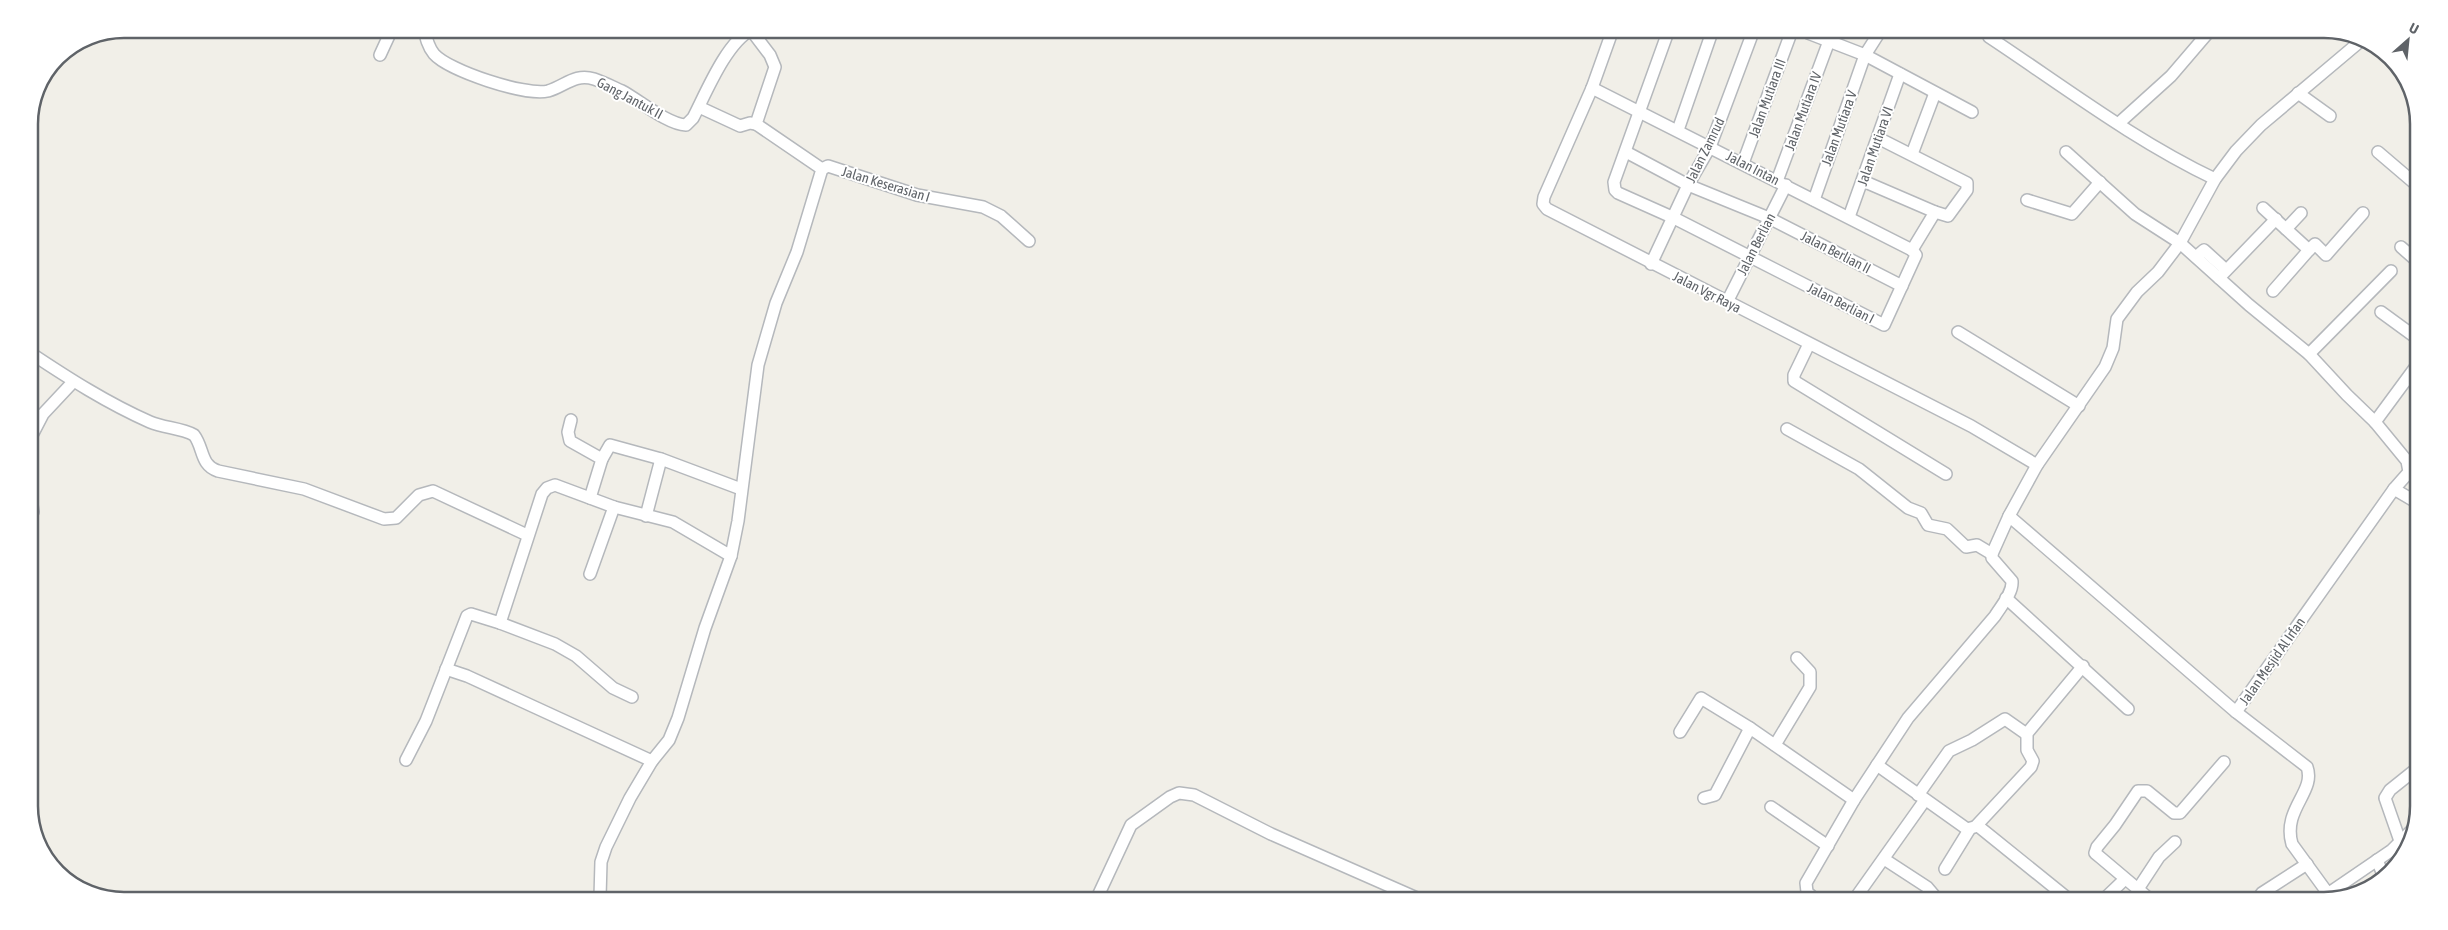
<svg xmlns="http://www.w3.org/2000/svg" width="2448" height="930" font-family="'Asap Condensed',sans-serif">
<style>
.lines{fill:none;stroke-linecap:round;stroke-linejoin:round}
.street-casing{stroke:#b5b8bc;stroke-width:14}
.street{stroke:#fff;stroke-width:11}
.labels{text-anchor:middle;stroke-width:4;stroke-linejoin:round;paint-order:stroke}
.street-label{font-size:14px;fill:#5f6368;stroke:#fff}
.rim{fill:none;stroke:#5f6368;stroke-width:2.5}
</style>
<rect width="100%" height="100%" fill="#f1efe8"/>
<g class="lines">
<defs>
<g id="street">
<path d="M 424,29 C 426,38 428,47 434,54 C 449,71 525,96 548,91 C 565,86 575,73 594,79 C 603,82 613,87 622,91 C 639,100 667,124 686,125 L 693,118 C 706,93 726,43 751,30"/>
<polyline points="1612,32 1592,88 1544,197 1543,204 1547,209 1971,426 2037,465"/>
<polyline points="1668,32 1614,182 1615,190 1618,193 1674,218 1884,325 1916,255 1912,250"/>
<polyline points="1808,33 1865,55 1972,112"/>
<path d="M 1989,37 C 2063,86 2135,141 2215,179"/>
<polyline points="380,55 392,29"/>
<polyline points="1592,88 1912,250"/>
<polyline points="2298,93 2330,116"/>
<polyline points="699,107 740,126 750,123 756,124"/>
<polyline points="2119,123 2171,76 2207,34"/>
<polyline points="1678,130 1712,32"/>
<polyline points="1878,138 1967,183 1967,190 1948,216 1935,212"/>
<polyline points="1626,152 1688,185 1769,218 1902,286"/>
<polyline points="2066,152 2135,214 2180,243 2249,305 2309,354 2347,395 2375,422 2407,461 2409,472 2394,489"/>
<polyline points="2378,152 2419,187"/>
<polyline points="1912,154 1935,93"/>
<polyline points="1743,163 1791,33"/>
<polyline points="822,169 828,166 917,195 983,207 1001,216 1029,241"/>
<polyline points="1777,181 1829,41"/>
<polyline points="1863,181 1935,212 1912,250"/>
<polyline points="1814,200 1865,55 1879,33"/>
<polyline points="2027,200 2072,214 2100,182"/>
<polyline points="2263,208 2286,229 2301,213"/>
<polyline points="1849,217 1900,74"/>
<polyline points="2401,247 2418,262"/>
<polyline points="2309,250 2315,244 2326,255 2363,213"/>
<polyline points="2196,257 2204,250 2226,270"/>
<polyline points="1651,264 1688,185 1710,147 1753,32"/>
<polyline points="2219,278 2276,219"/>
<polyline points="2273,291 2309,250 2286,229"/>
<polyline points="1727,302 1786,185"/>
<polyline points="2381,312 2418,339"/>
<polyline points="1958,332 2079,406"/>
<polyline points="1809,344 1794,375 1794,381 1946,474"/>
<path d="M 29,352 C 68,378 107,403 150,422 C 164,428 181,428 194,435 C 204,448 200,465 218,471 L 304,489 L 384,519 L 396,518 L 419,495 L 433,491 L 527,535"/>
<polyline points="2309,354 2391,271"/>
<polyline points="571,420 568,432 570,441 602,459 590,498"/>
<polyline points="2375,422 2417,365"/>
<polyline points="1787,429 1859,469 1908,508 1921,513 1928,525 1947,529 1966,547 1977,545 1992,554"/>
<polyline points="29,441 43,414 73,382"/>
<polyline points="602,459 610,445 661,459"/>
<polyline points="29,485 33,512"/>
<polyline points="646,516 661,459 741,489"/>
<polyline points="2009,516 2236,712"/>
<polyline points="590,574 614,507"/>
<polyline points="2006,598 2128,709"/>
<polyline points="500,623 555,644 576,656 613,688 632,697"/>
<polyline points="446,669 467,676 652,761"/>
<polyline points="1680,732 1701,698 1750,728"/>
<polyline points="1775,745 1810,687 1810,672 1797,658"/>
<polyline points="406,760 426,721 467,616 471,614 500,623 542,494 547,488 555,485 614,507 673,522 731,556"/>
<polyline points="1877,765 1967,829 1978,826 2071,901"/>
<polyline points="1918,795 1949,751 1972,740 2005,719 2025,733 2029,731 2083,666"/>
<polyline points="1704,798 1715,795 1750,728 1854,800"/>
<polyline points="1771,807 1828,846"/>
<polyline points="1977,825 2031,767 2033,761 2027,750 2027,733"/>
<polyline points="2400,841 2385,798 2390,790 2415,770"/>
<polyline points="1884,859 1927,887 1938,900"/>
<polyline points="2377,860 2384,877"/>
<polyline points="1945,869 1969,830"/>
<polyline points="2138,889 2159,857 2175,842"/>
<polyline points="2329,893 2392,850 2414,828"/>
<polyline points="600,897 601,862 606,847 630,798 652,761 669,740 678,718 705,628 731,556 738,521 758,365 776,303 797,252 822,169 756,124 775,67 770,55 751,30"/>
<polyline points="1097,898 1131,825 1170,797 1179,793 1194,795 1271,834 1419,899"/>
<path d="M 2332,899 L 2292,844 C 2282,809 2316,792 2307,767 L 2236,712 L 2394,489 L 2416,502"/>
<path d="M 1816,900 L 1807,892 L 1806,883 L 1854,800 L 1908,718 L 1995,616 C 2001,606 2013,593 2012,581 L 1992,558 L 1992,554 L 2009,516 L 2037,465 L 2105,367 L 2113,348 L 2117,319 L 2137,292 L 2158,272 L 2180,243 L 2215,179 L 2236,151 L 2261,125 L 2363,39"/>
<polyline points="1854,900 1925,800"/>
<polyline points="2102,901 2125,879"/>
<polyline points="2152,901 2101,858 2095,853 2097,847 2115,825 2138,791 2147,791 2174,813 2180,813 2224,762"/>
<polyline points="2256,901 2262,893 2307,864"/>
</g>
</defs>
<use href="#street" class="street-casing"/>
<use href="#street" class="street"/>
</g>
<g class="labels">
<g class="street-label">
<text transform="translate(630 98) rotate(28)" y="5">Gang Jantuk II</text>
<text transform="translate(1767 98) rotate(-70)" y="5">Jalan Mutiara III</text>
<text transform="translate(1803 111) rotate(-70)" y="5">Jalan Mutiara IV</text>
<text transform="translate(1839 128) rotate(-70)" y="5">Jalan Mutiara V</text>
<text transform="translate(1875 146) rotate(-71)" y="5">Jalan Mutiara VI</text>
<text transform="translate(1705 150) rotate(-64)" y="5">Jalan Zamrud</text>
<text transform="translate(1753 168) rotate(27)" y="5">Jalan Intan</text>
<text transform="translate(886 184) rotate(17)" y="5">Jalan Keserasian I</text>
<text transform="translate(1756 244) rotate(-63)" y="5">Jalan Berlian</text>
<text transform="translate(1836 252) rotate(27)" y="5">Jalan Berlian II</text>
<text transform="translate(1707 292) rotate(27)" y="5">Jalan Vgr Raya</text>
<text transform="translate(1841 303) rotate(27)" y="5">Jalan Berlian I</text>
<text transform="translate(2272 661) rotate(-55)" y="5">Jalan Mesjid Al Irfan</text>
</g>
</g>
<path d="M0 0H2448V930H0ZM124 38H2324A86 86 0 0 1 2410 124V806A86 86 0 0 1 2324 892H124A86 86 0 0 1 38 806V124A86 86 0 0 1 124 38Z" fill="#fff" fill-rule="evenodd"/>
<path class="rim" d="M124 38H2324A86 86 0 0 1 2410 124V806A86 86 0 0 1 2324 892H124A86 86 0 0 1 38 806V124A86 86 0 0 1 124 38Z"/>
<g transform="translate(2408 40) rotate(27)" stroke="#ffffff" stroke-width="4" paint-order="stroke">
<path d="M0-4L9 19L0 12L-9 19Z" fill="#5f6368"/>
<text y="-8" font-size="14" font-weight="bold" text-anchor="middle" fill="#5f6368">U</text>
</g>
</svg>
